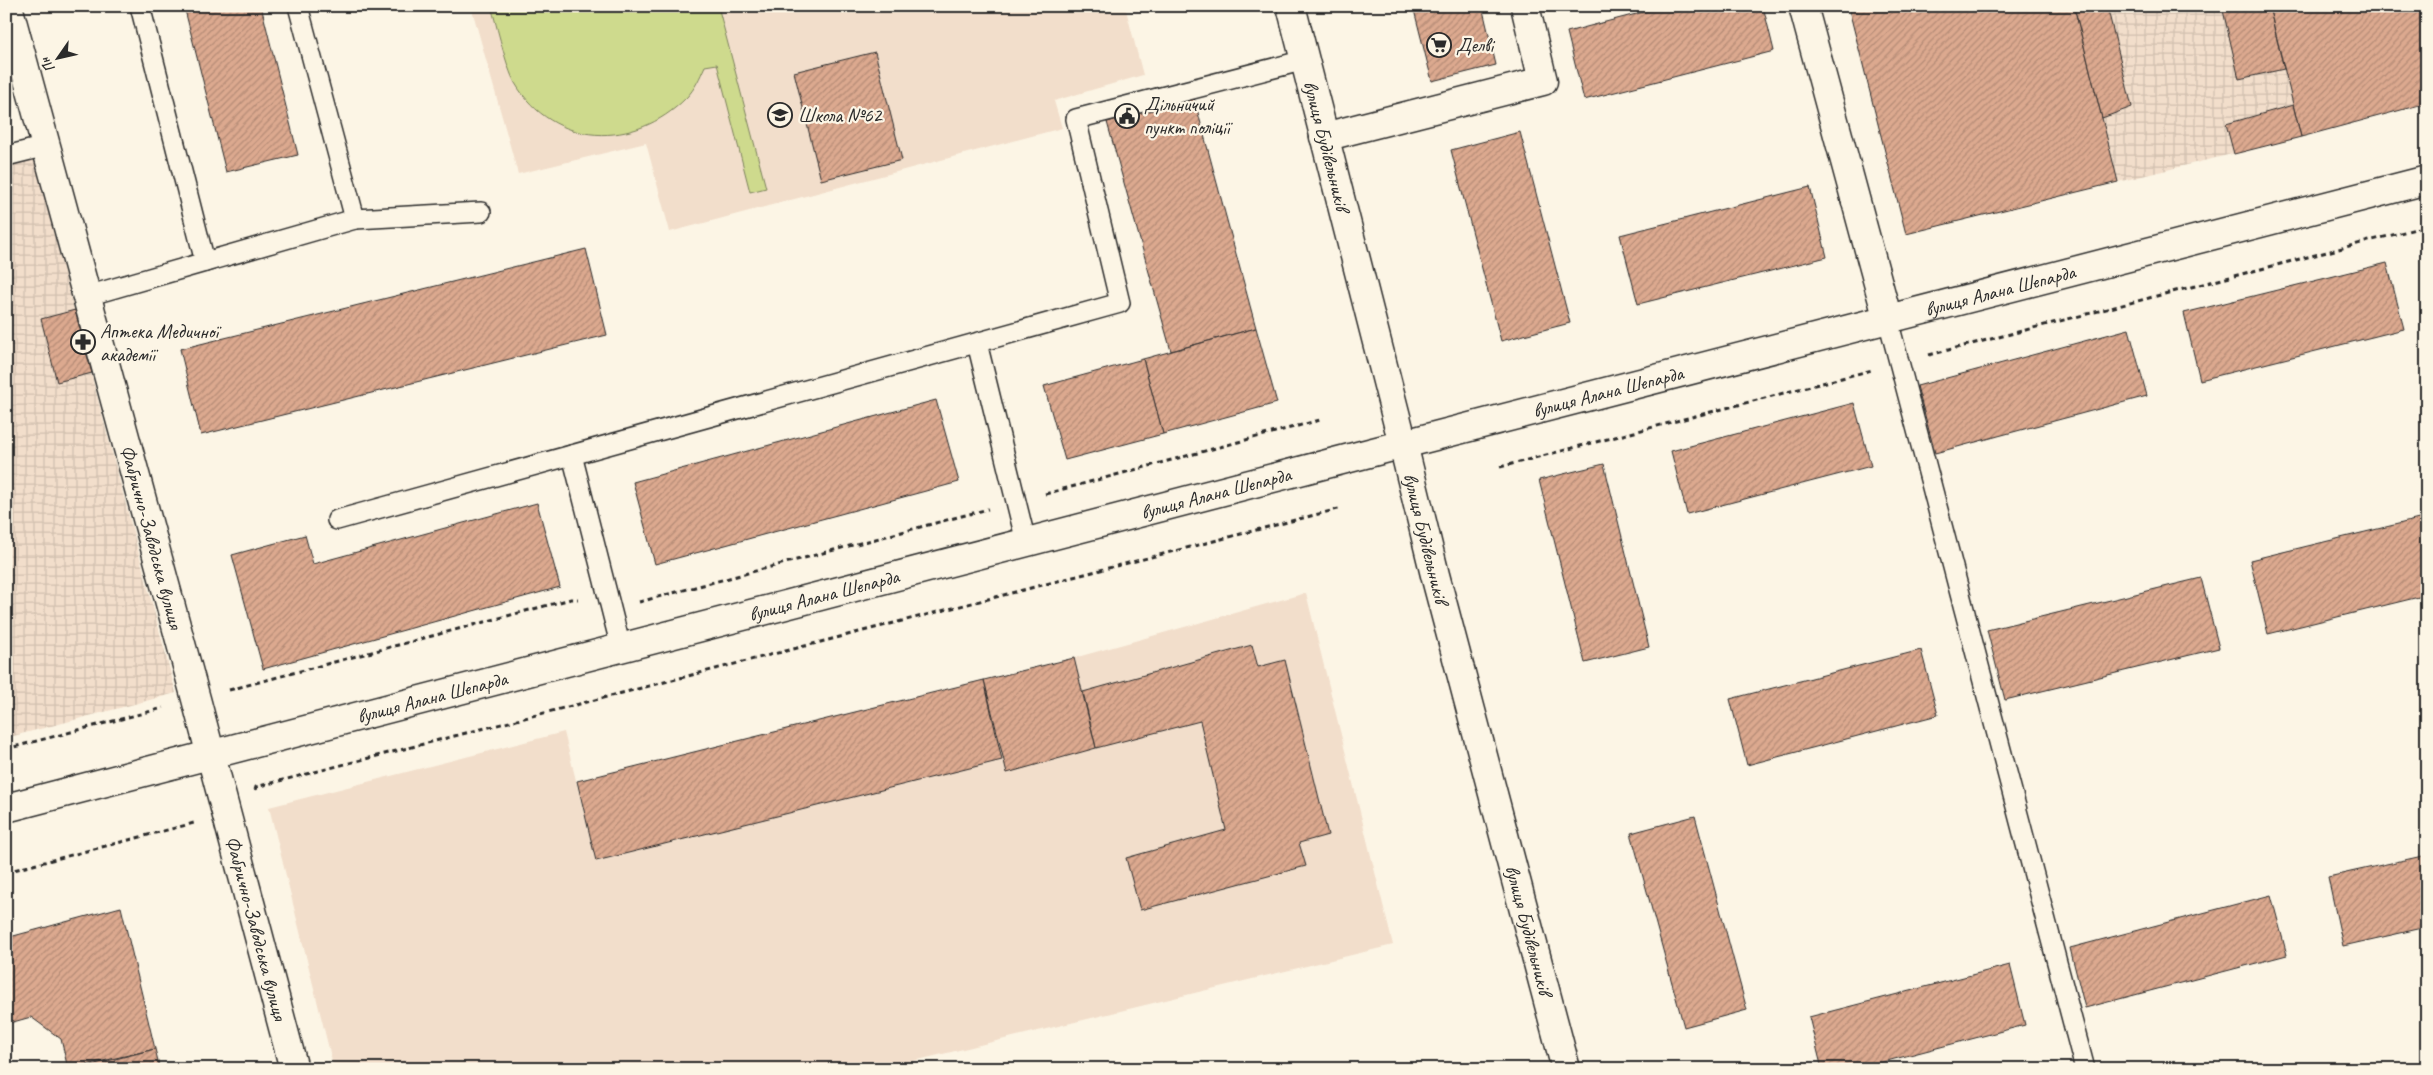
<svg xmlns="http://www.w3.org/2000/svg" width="2433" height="1075" font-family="Caveat,sans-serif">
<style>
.built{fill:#f2decb}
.industrial{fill:url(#industrial-grid)}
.green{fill:#ceda8d;stroke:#7c825c}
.building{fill:url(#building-hatch);stroke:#2b2b2b}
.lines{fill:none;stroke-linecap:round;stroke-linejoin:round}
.service-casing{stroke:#2b2b2b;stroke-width:22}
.minor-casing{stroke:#2b2b2b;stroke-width:31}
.tertiary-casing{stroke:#2b2b2b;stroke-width:31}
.path{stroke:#2b2b2b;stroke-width:3;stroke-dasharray:5 4;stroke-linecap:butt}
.service{stroke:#fcf5e5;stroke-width:19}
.minor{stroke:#fcf5e5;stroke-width:28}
.tertiary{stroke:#fcf5e5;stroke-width:28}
.labels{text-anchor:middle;stroke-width:4.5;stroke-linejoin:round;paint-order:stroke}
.poi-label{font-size:20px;fill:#2b2b2b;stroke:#fcf5e5;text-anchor:start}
.street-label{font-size:20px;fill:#2b2b2b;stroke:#fcf5e5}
</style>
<defs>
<pattern id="industrial-grid" width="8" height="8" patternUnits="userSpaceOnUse" patternTransform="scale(1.25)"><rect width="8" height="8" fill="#f2decb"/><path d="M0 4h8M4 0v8" fill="none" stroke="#d0bfae"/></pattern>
<pattern id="building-hatch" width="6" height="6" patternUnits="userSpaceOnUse" patternTransform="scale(1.25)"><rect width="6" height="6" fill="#dca98f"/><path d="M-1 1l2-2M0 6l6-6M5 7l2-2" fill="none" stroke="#b38a75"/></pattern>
</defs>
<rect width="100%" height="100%" fill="#fcf5e5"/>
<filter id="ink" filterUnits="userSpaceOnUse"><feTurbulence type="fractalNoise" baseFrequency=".02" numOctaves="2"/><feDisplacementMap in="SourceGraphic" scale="10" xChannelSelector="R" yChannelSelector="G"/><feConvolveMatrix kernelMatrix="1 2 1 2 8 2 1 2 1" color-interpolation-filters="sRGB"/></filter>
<g filter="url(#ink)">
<g class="built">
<polygon points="471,6 1125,6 1143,75 1054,101 1062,128 670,232 646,143 518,174"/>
<polygon points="1306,593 1393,945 881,1069 334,1069 269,807 564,732 596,861 1001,760 984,680 1074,658"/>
</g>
<g class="industrial">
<polygon points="1848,6 2427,6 2301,137 1906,234"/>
<polygon points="34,159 176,693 6,738 6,167"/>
</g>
<path class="green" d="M 491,6 L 718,6 L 766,188 L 750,192 L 717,64 L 705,66 C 700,77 695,89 686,98 C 635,150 553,148 515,83 C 506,67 497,26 491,6 Z"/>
<g class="building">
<polygon points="184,6 261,6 298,155 226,172"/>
<polygon points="1413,6 1482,6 1496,65 1432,81"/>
<polygon points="1667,6 1763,6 1774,51 1584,100 1567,32"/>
<polygon points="1848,6 2074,6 2118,182 1906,234"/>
<polygon points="2074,6 2107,6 2132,107 2102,118"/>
<polygon points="2222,6 2269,6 2284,69 2239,79"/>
<polygon points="2269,6 2427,6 2427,103 2301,137"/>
<polygon points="875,52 902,160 821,180 794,72"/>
<polygon points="1194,98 1256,328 1171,351 1107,122"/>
<polygon points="2293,105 2301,137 2234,154 2226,124"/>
<polygon points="1520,132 1570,323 1501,341 1451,150"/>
<polygon points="1810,187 1827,257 1638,304 1620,235"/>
<polygon points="586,249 607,335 201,435 180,349"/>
<polygon points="2387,263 2404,329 2200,380 2184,313"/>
<polygon points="75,310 92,373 57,382 41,319"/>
<polygon points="1256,328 1277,403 1163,434 1143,359"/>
<polygon points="2129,329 2147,396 1935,453 1917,386"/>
<polygon points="1143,359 1163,434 1065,460 1044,386"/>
<polygon points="936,400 959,482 655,564 633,482"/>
<polygon points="1854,403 1871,466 1687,514 1671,451"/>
<polygon points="1604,464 1649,647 1585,663 1539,480"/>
<polygon points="537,503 560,587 263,669 232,555 305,535 313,564"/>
<polygon points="2427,517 2427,595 2268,634 2250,560"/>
<polygon points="2201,578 2219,648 2005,700 1987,630"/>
<polygon points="1252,645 1258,667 1285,660 1328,835 1299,843 1306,866 1140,910 1126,858 1226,830 1200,721 1096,748 1083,692"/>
<polygon points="1921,650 1938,715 1747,765 1730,699"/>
<polygon points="1074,658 1096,748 1007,773 984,680"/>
<polygon points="984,680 1002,760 596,861 577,781"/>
<polygon points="1695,816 1747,1010 1684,1027 1631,833"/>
<polygon points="2427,855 2427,927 2343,946 2328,877"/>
<polygon points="2271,895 2287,955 2085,1008 2070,948"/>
<polygon points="121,907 155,1049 68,1069 61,1039 31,1017 6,1024 6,938"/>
<polygon points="2010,965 2025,1025 1856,1069 1822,1069 1809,1017"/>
<polygon points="155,1049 160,1069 75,1069"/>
</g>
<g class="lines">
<defs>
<g id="service">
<polyline points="140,6 205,262"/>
<polyline points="298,6 355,219"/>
<polyline points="6,156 46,146"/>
<polyline points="87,296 355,219 481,212"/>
<polyline points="1888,320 2085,1069"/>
<polyline points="977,343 1026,542"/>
<polyline points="572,455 621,648"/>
<polyline points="337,520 1120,303 1076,119 1305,60"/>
</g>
<g id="minor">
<path id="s1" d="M 8,6 L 196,699 L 294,1069"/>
<polyline points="1803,6 1888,320"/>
<polyline points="1324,137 1543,81 1525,6"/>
<path id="s2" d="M 6,808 L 1369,453 L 2427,180"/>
</g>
<g id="tertiary">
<path id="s3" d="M 1291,6 L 1403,444 L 1435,575 L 1566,1069"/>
</g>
</defs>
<use href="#service" class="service-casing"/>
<use href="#minor" class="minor-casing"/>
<use href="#tertiary" class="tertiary-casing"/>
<g class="path">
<polyline points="1929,355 2427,226"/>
<polyline points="1500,467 1872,370"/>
<polyline points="1045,494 1320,420"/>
<polyline points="639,602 988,509"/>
<polyline points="229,690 571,599 578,599"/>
<polyline points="6,749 163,708"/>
<polyline points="255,790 256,787 1342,508"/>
<polyline points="6,872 194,823"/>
</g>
<use href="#service" class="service"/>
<use href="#minor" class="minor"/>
<use href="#tertiary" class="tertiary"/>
</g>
</g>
<defs>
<symbol id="supermarket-ring" viewBox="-11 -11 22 22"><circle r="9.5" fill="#fcf5e5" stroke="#2b2b2b" stroke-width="1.5"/><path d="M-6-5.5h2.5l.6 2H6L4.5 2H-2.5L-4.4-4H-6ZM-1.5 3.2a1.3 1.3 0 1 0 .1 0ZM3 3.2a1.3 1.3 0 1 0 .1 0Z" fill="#2b2b2b"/></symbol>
<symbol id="school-ring" viewBox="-11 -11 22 22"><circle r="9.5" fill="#fcf5e5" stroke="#2b2b2b" stroke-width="1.5"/><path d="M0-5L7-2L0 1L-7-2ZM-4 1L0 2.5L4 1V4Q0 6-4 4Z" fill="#2b2b2b"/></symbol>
<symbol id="civic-ring" viewBox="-11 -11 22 22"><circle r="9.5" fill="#fcf5e5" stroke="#2b2b2b" stroke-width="1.5"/><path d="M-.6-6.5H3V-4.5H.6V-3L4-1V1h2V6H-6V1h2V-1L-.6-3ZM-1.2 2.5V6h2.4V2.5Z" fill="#2b2b2b"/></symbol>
<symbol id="pharmacy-ring" viewBox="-11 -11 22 22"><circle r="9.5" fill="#fcf5e5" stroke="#2b2b2b" stroke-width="1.5"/><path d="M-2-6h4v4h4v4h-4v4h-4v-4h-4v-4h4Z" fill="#2b2b2b"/></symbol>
</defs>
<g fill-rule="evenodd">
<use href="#supermarket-ring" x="1425" y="31" width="28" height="28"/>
<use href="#school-ring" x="766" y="101" width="28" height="28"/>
<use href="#civic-ring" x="1113" y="102" width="28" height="28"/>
<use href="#pharmacy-ring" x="69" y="328" width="28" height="28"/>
</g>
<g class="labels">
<g class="poi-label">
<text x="1456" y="52">Делві</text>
<text x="1144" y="111">Дільничий<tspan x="1144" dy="23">пункт поліції</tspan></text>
<text x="798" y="122">Школа №62</text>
<text x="100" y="338">Аптека Медичної<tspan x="100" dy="23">академії</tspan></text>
</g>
<g class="street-label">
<text dy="7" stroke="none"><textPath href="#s3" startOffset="144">вулиця Будівельників</textPath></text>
<text dy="7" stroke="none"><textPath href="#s2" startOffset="2060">вулиця Алана Шепарда</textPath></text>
<text dy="7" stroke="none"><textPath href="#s2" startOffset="1655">вулиця Алана Шепарда</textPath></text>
<text dy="7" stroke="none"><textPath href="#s2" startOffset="1250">вулиця Алана Шепарда</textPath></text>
<text dy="7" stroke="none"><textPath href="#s1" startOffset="550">Фабрично-Заводська вулиця</textPath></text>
<text dy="7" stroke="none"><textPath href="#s3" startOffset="549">вулиця Будівельників</textPath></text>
<text dy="7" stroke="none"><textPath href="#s2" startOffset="845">вулиця Алана Шепарда</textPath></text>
<text dy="7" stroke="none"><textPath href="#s2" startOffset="440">вулиця Алана Шепарда</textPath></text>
<text dy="7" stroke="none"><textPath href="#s1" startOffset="955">Фабрично-Заводська вулиця</textPath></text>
<text dy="7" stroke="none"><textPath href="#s3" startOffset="954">вулиця Будівельників</textPath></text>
</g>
</g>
<rect width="2433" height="1075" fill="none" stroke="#fcf5e5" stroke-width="25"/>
<rect x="12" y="12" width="2408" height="1050" fill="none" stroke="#2b2b2b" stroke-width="2" filter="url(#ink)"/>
<g transform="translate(58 58) rotate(236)" stroke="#fcf5e5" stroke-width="4" paint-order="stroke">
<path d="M0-4L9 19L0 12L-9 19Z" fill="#2b2b2b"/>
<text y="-8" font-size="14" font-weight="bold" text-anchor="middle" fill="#2b2b2b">Пн</text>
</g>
</svg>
